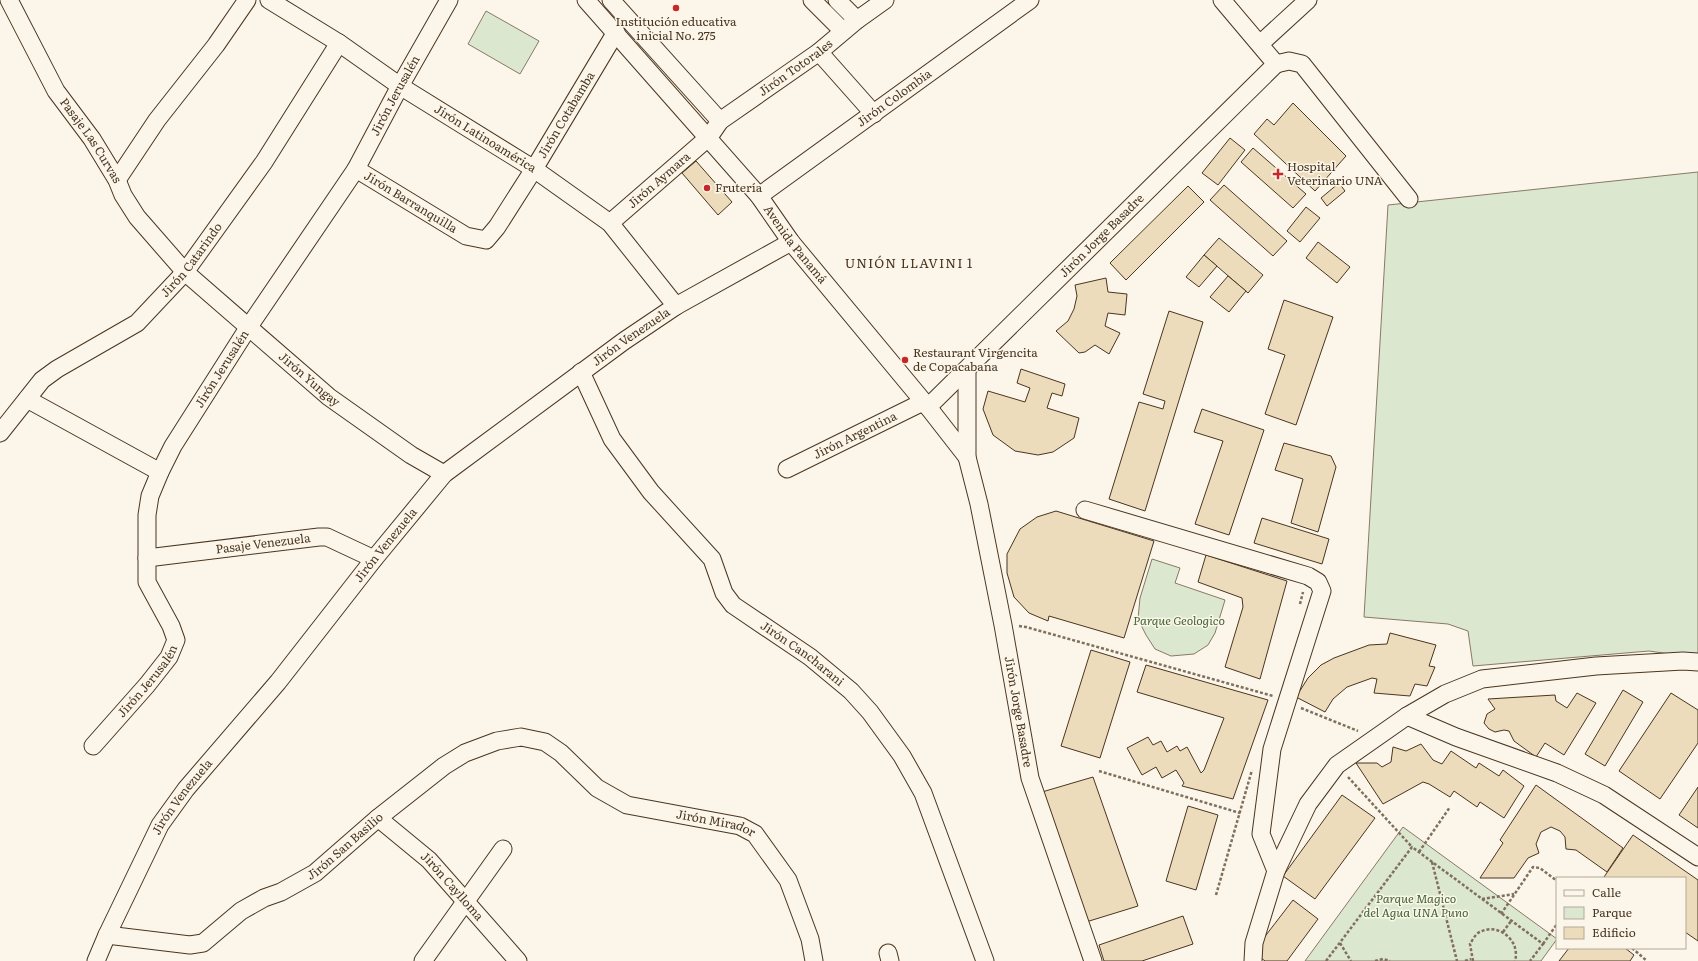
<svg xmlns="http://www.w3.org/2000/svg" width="1698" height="961" font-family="Literata,serif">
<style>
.green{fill:#dce7d0;stroke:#887966}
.building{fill:#ecdcbc;stroke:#4a3520}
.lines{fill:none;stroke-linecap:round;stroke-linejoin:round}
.minor-casing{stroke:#4a3520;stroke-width:19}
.path{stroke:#7f6f5c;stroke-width:2.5;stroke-dasharray:3 2;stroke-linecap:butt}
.minor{stroke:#fbf6e9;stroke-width:17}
.poi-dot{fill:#c62828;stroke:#fbf6e9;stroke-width:1.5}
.labels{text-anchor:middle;stroke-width:3;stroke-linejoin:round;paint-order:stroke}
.poi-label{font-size:12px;fill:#4a3520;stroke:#fbf6e9;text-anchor:start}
.street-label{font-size:12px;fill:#4a3520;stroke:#fbf6e9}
.park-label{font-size:12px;font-style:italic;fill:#436837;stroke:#fbf6e9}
.neighbourhood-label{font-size:13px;letter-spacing:1px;fill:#4a3520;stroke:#fbf6e9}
</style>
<rect width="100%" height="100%" fill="#fbf6e9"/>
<g class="green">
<polygon points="486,11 539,41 520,74 468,44"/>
<polygon points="1698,172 1698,658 1649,651 1473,666 1468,631 1448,624 1364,617 1388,205"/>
<polygon points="1152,559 1180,568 1175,583 1225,600 1215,633 1208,645 1194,654 1171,656 1155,649 1146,635 1138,619 1140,598"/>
<polygon points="1403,827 1557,939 1541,961 1305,961"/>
</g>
<g class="building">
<polygon points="1293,103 1346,156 1315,191 1254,134 1267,119 1274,125"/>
<polygon points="1230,138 1245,150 1218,185 1202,173"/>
<polygon points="1253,148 1306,194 1293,208 1241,162"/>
<polygon points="696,161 732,202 718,215 682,173"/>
<polygon points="1339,183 1345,191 1327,206 1321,198"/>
<polygon points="1224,185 1287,241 1273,256 1210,200"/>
<polygon points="1188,186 1204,202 1126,280 1110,263"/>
<polygon points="1306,207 1320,218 1300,242 1287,231"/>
<polygon points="1219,238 1263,275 1248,293 1204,255"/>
<polygon points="1318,242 1350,267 1337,283 1306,258"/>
<polygon points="1204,255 1217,266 1199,287 1186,277"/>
<polygon points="1228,276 1246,291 1229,312 1210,297"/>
<polygon points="1106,278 1108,292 1127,294 1125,315 1108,313 1105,326 1120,333 1109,354 1095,345 1085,352 1079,353 1056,331 1068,321 1074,309 1077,296 1075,285"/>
<polygon points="1284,300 1333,317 1296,425 1265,414 1285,355 1268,349"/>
<polygon points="1169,311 1203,322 1145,511 1109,499 1139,402 1163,409 1165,401 1143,394"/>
<polygon points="1021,369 1065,384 1062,396 1052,393 1047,408 1079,418 1074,438 1053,452 1038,455 1015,451 993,435 983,409 988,391 1025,402 1030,388 1017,383"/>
<polygon points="1202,409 1264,430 1229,535 1195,524 1223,441 1194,432"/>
<polygon points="1284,443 1331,456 1336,467 1318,532 1291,523 1303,479 1275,470"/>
<polygon points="1056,511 1154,541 1124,638 1049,616 1048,621 1029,613 1014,597 1007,573 1007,554 1020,529 1037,517"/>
<polygon points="1262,518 1329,539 1322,564 1254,543"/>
<polygon points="1206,555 1287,581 1260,679 1225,667 1243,607 1242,598 1198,582"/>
<polygon points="1390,633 1436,645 1429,666 1435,667 1427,686 1415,684 1410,696 1374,693 1377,679 1372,678 1347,687 1333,699 1325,712 1296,697 1308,678 1321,665 1334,658 1369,645 1387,644"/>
<polygon points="1091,650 1130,662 1100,758 1061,746"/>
<polygon points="1146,665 1268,700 1233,799 1182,786 1184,783 1176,770 1162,778 1156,767 1142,775 1127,748 1148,737 1153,745 1161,741 1167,752 1177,746 1180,751 1187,747 1201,773 1204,770 1224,718 1137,692"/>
<polygon points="1623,690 1643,702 1605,766 1585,754"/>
<polygon points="1577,693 1596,703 1564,755 1545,743 1536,757 1514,741 1509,731 1504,730 1495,732 1489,729 1484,723 1487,714 1495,709 1488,699 1555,695 1556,701 1567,708"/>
<polygon points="1671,693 1698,710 1698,743 1660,799 1619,771"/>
<polygon points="1421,744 1433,760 1442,764 1451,751 1476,768 1479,763 1499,776 1503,770 1524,786 1504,818 1480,802 1477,807 1454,791 1450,797 1429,784 1423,782 1383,804 1356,763 1377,763 1382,767 1391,762 1393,747 1406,751"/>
<polygon points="1093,777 1138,906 1086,922 1042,792"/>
<polygon points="1536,785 1623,848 1607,872 1576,850 1566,849 1565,837 1560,831 1551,827 1541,832 1536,844 1539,853 1528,858 1514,878 1480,878 1503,843 1500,840"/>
<polygon points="1698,787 1698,828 1679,815"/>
<polygon points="1342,795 1375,818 1315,899 1283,876"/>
<polygon points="1188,806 1218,815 1196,890 1166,881"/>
<polygon points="1633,835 1698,880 1698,941 1685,932 1685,878 1606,878 1604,877"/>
<polygon points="1293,900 1318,919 1287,961 1265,961 1253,952"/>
<polygon points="1183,916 1193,944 1142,961 1104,961 1099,945"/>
<polygon points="1569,948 1625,948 1634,955 1630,961 1559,961"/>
</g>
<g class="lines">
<defs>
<g id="minor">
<path id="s1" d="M 9,0 L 56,91 L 92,139 L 117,180 L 123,195 L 137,217 L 185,272 L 329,397 L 411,455 L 444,474"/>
<path id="s2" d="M 269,0 L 339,43 L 400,86 L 534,169 L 610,223 L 676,306"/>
<path id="s3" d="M 586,0 L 759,196 L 791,242 L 928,407 L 967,457"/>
<polyline points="611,0 720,121"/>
<polyline points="812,0 843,31"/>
<polyline points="837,0 857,20"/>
<polyline points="1222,0 1276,64"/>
<polyline points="1260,44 1308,0"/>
<polyline points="819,52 874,114"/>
<polyline points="1276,64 1289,61 1302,64 1409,199"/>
<path id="s4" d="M 356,169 L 466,236 L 486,240 L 497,227 L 534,169 L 616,32"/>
<polyline points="117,180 157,120 216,45 247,0"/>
<path id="s5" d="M 759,196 L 1030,0"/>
<path id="s6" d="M 610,223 L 709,137 L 720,121 L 819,52 L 857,20 L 885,0"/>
<path id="s7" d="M 967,370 L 967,457 L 979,504 L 1003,625 L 1030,778 L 1093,961"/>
<path id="s8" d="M 581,372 L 612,439 L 651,492 L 712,559 L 724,593 L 733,605 L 810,657 L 851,691 L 870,712 L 902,756 L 923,793 L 985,961"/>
<polyline points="27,399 160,472"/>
<path id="s9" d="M 928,407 L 1276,64"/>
<path id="s10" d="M 0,433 L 42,380 L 57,369 L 137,323 L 185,272 L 264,162 L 339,43"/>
<path id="s11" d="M 787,469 L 923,402"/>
<polyline points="1085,510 1308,576 1318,582 1322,591 1272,749 1261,834 1276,871"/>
<path id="s12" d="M 147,558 L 319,537 L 327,537 L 374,559"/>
<polyline points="1407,716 1456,737 1557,773 1604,795 1698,857"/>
<path id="s13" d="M 93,746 L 147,685 L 169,657 L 176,640 L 171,626 L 147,582 L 147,515 L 150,496 L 160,472 L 173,446 L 248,328 L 356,169 L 400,86 L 449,0"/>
<path id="s14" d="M 378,818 L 429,860 L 518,961"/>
<path id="s15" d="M 107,935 L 190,945 L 203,943 L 241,911 L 264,898 L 281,892 L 315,873 L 378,818 L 444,766 L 465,753 L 497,741 L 521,737 L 545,742 L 561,753 L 597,788 L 627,805 L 740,826 L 755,834 L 788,880 L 810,939 L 814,961"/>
<polyline points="888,953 890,961"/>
<path id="s16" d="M 96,961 L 107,935 L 160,825 L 186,789 L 278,682 L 374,559 L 444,474 L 624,341 L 676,306 L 791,242"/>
<polyline points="423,961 503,849"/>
<polyline points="1253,961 1254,943 1276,871 1308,804 1337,765 1407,716 1445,694 1482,679 1596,666 1683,661 1698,662"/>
</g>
</defs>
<use href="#minor" class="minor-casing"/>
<g class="path">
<polyline points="1300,604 1303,592"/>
<polyline points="1019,626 1026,627 1273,696"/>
<polyline points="1301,708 1358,731"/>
<polyline points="1099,771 1240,813"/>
<polyline points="1348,777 1412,847"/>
<polyline points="1419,852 1450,807"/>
<polyline points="1432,862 1457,961"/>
<polyline points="1216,895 1252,770"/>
<polyline points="1482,899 1514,894"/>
<polyline points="1501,914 1533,867 1540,868 1557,881"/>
<polyline points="1503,932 1511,921"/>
<polyline points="1340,943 1351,961"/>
<polyline points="1543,944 1557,924"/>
<polyline points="1632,948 1647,961"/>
<polyline points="1326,961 1412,847 1543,944 1530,961"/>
<polyline points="1375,961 1383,959 1390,961"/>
<polyline points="1465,961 1471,959"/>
<path d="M 1473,961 L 1470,944 C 1472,941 1475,935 1478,933 C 1497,921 1521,940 1515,961"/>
</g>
<use href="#minor" class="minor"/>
</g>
<g class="poi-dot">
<circle cx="676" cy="8" r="4"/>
<path d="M1276 168h4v4h4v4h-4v4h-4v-4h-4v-4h4z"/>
<circle cx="707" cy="188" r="4"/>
<circle cx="905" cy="360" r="4"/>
</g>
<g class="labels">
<g class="poi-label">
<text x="676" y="26" text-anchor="middle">Institución educativa<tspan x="676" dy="14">inicial No. 275</tspan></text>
<text x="1287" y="171">Hospital<tspan x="1287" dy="14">Veterinario UNA</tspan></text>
<text x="715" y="192">Frutería</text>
<text x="913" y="357">Restaurant Virgencita<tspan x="913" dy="14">de Copacabana</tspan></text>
</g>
<g class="street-label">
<text dy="4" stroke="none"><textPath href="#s6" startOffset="243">Jirón Totorales</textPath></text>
<text dy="4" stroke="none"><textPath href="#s13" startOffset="757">Jirón Jerusalén</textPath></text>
<text dy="4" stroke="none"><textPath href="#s5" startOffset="167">Jirón Colombia</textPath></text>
<text dy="4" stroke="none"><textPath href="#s4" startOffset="298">Jirón Cotabamba</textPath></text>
<text dy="4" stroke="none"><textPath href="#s2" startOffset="257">Jirón Latinoamérica</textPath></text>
<text dy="4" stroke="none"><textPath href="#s1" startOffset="163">Pasaje Las Curvas</textPath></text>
<text dy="4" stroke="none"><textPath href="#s6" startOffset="65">Jirón Aymara</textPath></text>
<text dy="4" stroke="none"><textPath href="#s4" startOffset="64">Jirón Barranquilla</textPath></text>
<text dy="4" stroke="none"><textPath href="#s9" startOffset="244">Jirón Jorge Basadre</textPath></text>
<text dy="4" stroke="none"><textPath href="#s3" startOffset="322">Avenida Panamá</textPath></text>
<text dy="4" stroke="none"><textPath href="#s10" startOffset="262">Jirón Catarindo</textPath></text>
<text dy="4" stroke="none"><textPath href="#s16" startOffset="834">Jirón Venezuela</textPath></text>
<text dy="4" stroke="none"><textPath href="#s13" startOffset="433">Jirón Jerusalén</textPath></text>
<text dy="4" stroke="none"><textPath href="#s1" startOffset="490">Jirón Yungay</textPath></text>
<text dy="4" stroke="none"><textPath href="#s11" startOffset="76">Jirón Argentina</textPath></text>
<text dy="4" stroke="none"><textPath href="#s12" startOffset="117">Pasaje Venezuela</textPath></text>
<text dy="4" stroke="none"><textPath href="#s16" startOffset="510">Jirón Venezuela</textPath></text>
<text dy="4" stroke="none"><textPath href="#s8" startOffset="366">Jirón Cancharani</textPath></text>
<text dy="4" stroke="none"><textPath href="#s13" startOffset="85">Jirón Jerusalén</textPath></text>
<text dy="4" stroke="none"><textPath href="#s7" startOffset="347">Jirón Jorge Basadre</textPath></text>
<text dy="4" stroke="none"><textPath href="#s16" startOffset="186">Jirón Venezuela</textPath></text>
<text dy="4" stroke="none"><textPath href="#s15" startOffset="700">Jirón Mirador</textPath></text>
<text dy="4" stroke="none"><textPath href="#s15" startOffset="270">Jirón San Basilio</textPath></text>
<text dy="4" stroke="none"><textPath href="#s14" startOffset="101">Jirón Caylloma</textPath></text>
</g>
<g class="park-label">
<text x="1179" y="625">Parque Geologico</text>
<text x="1416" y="903">Parque Magico<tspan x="1416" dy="14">del Agua UNA Puno</tspan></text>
</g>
<g class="neighbourhood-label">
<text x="909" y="268">UNIÓN LLAVINI 1</text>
</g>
</g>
<rect x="1556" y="877" width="130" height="72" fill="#fbf6e9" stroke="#b4a999"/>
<rect x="1564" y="890" width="20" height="6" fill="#fbf6e9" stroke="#b4a999"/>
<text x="1592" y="897" font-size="12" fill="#4a3520">Calle</text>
<rect x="1564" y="907" width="20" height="12" fill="#dce7d0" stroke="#b4a999"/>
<text x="1592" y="917" font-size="12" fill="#4a3520">Parque</text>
<rect x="1564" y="927" width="20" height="12" fill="#ecdcbc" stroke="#b4a999"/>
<text x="1592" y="937" font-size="12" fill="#4a3520">Edificio</text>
</svg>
